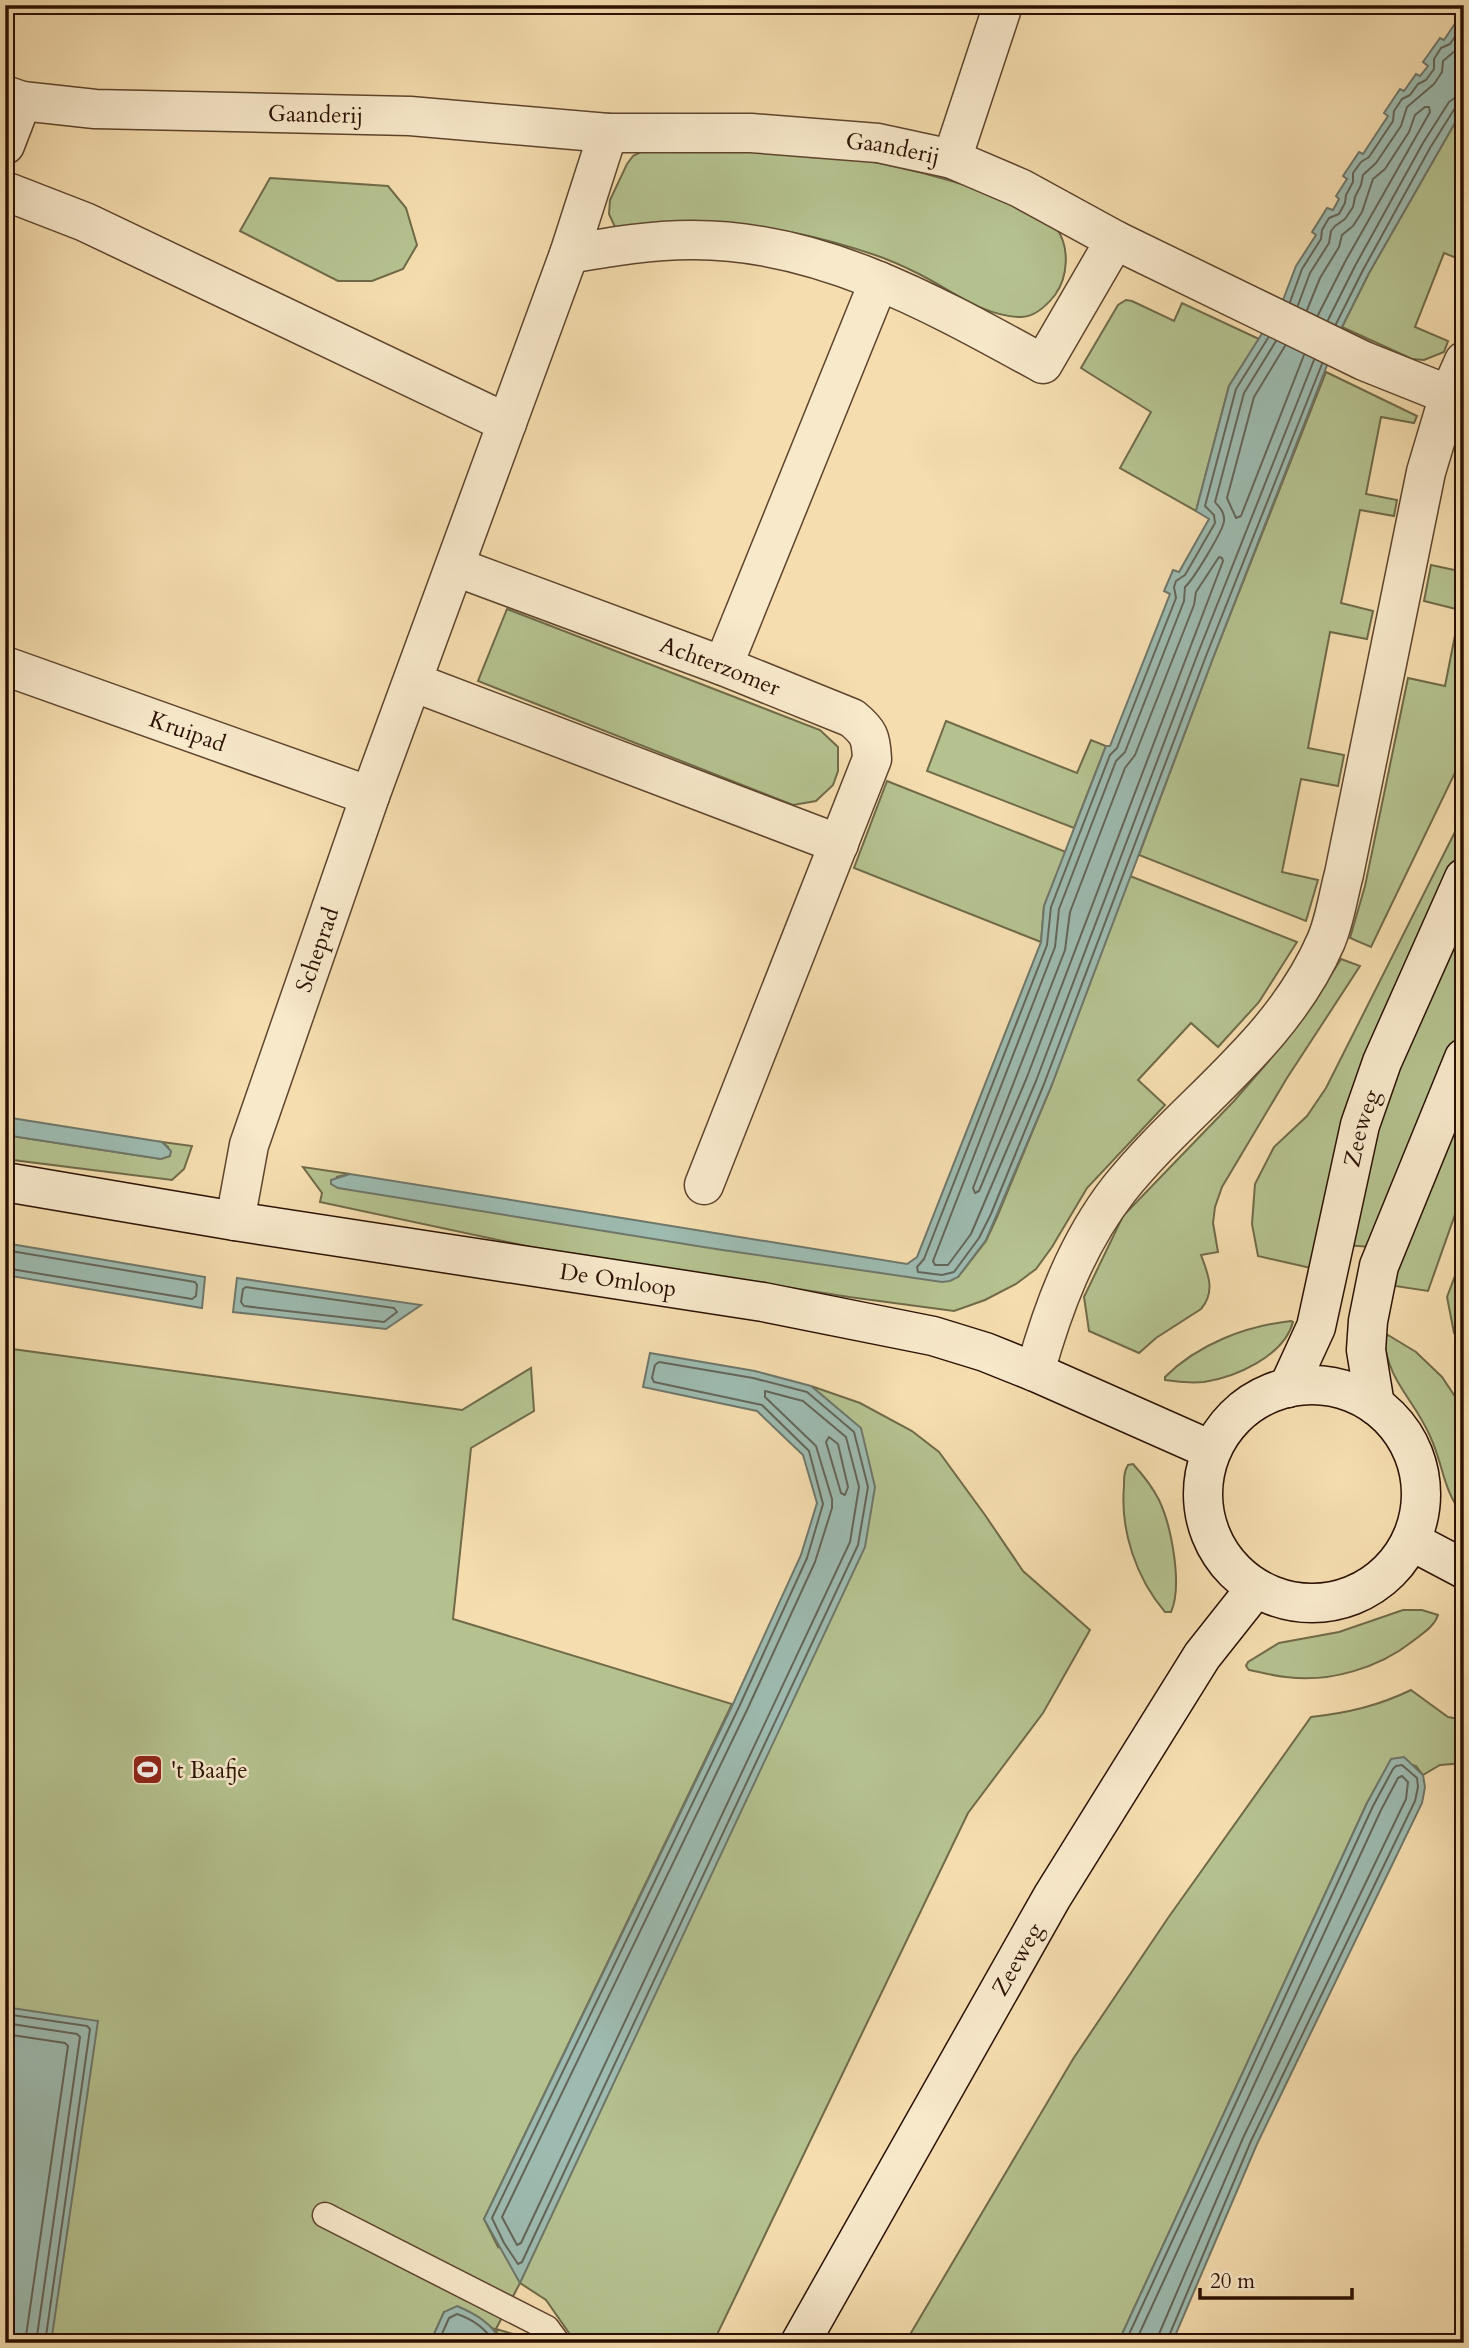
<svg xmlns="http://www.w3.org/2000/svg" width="1469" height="2348" font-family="Cardo,serif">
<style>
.green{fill:#b5c290;stroke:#706a49;stroke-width:2}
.water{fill:#9dbbb0;stroke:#6f776a;stroke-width:2}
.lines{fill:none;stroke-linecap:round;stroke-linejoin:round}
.shore{stroke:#646659;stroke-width:2}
.lane-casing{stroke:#5e442d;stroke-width:27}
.street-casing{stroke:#5e442d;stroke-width:41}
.secondary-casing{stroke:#2b1102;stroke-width:41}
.lane{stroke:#f8e9cb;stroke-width:24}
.street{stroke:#f8e9cb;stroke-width:38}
.secondary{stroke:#f8e9cb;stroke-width:38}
.labels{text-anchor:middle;stroke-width:5;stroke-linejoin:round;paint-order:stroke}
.street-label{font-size:23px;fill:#2b1102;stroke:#f8e9cb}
.poi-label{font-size:23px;fill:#2b1102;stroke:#f8e9cb;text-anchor:start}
</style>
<rect width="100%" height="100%" fill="#f5ddaf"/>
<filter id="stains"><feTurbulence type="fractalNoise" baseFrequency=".00286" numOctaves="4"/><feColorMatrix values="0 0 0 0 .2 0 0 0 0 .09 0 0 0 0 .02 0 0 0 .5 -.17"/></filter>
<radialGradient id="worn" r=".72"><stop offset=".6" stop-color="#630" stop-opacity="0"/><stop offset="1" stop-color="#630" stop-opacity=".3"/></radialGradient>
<g class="green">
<polygon points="1464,107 1464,202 1457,218 1464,221 1464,261 1444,253 1415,327 1448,341 1444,352 1424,360 1412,359 1342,327 1369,273"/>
<path d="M 648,148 C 711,149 775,149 838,156 C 879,160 1036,197 1057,229 C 1070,248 1068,277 1055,295 C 1047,305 1034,317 1021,317 C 984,317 951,290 919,274 C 905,267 890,260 875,255 C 842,244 808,234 772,229 C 757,227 740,230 725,230 C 693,230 661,231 629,232 L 615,227 L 609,214 L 610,200 L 627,164 L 633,156 Z"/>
<polygon points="270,178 388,186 406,208 417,245 403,269 372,281 338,281 240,231"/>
<polygon points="1126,300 1132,301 1174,321 1182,303 1259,339 1229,386 1196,511 1120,468 1151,412 1081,368 1118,305"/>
<polygon points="1326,372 1417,416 1414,423 1381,417 1366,494 1397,500 1394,516 1360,510 1341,603 1373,611 1367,639 1330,632 1308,748 1344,755 1338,786 1301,779 1282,872 1318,880 1306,921 1139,855 1213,658"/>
<polygon points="1431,565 1464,572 1464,754 1371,947 1350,938 1365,886 1408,678 1445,686 1460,610 1424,601"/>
<polygon points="507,609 820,730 838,747 838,771 833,785 816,801 793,805 478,681"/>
<polygon points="946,721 1077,773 1091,740 1106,746 1074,828 927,771"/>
<polygon points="887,781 1066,852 1044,906 1041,942 854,868"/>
<polygon points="1464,814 1464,848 1369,1052 1311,1268 1258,1256 1252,1224 1255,1184 1274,1147 1307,1116 1326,1088"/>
<polygon points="1130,876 1297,942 1259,1002 1218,1047 1191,1023 1138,1080 1165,1105 1087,1188 1052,1247 1036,1269 1016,1284 985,1300 954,1311 849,1297 531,1247 320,1202 322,1193 303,1167 350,1174 336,1177 958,1277 986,1241 997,1217 1051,1087"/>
<polygon points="1464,924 1464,1021 1371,1247 1346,1245 1374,1132 1397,1070"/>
<path d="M 1341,959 L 1360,966 L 1287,1078 L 1222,1187 L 1215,1207 L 1213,1223 L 1218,1252 L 1201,1255 C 1208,1274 1216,1291 1201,1309 L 1156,1338 L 1139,1353 L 1089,1331 L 1084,1297 L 1123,1216 L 1234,1101 L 1267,1063 L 1304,1017 Z"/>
<polygon points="1464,1098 1464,1189 1428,1291 1395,1286 1397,1270"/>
<polygon points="5,1135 161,1159 170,1156 168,1147 162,1142 192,1146 184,1169 172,1180 5,1159"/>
<polygon points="1464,1252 1464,1349 1454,1333 1447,1297"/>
<path d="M 1291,1321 L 1293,1322 C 1284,1356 1236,1377 1204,1382 C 1191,1383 1178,1382 1165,1380 L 1165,1377 C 1198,1344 1246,1326 1291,1321 Z"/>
<path d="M 1388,1335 L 1416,1352 L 1442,1377 L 1464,1410 L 1464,1517 C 1442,1489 1444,1466 1430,1436 C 1413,1397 1388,1383 1384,1338 Z"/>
<polygon points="5,1348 462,1410 531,1368 534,1411 471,1448 453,1619 732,1704 484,2219 498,2247 861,1429 811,1386 860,1403 912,1431 939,1452 985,1515 1023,1571 1090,1630 1043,1713 968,1813 713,2343 576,2343 546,2300 520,2283 496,2329 544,2343 502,2343 495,2329 444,2312 430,2343 5,2343"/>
<path d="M 1133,1464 C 1143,1475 1152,1486 1159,1500 C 1171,1525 1183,1585 1171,1612 L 1165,1612 C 1136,1578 1120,1530 1124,1486 C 1124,1478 1124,1471 1128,1465 Z"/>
<path d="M 1403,1610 L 1422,1610 L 1438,1615 C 1434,1627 1423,1633 1413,1641 C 1379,1668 1329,1683 1286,1677 C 1274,1676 1261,1672 1249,1670 L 1246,1666 L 1248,1662 L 1279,1643 L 1339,1632 Z"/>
<path d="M 1411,1690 L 1448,1717 L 1464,1720 L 1464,1763 L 1440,1765 L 1423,1775 L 1416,1766 L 1392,1759 L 1367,1803 L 1118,2343 L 905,2343 L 1073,2059 L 1168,1918 L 1311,1717 C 1347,1713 1378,1706 1411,1690 Z"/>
</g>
<g class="water">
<polygon points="1464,10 1464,107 1369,273 1342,327 1213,658 1051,1087 986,1240 958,1277 950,1281 942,1282 716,1249 338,1188 331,1184 331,1180 350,1174 907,1264 917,1257 1041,942 1044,906 1106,746 1110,746 1170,594 1164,591 1173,570 1179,572 1209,519 1196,511 1229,386 1283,300 1296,266 1316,235 1312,232 1327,208 1333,210 1339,199 1336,196 1347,179 1343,176 1359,152 1363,154 1388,116 1384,113 1400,89 1404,91 1416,74 1420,76 1428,66 1423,62 1440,38 1444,40"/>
<polygon points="5,1117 162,1142 171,1151 170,1156 161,1159 5,1135"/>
<polygon points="5,1243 205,1277 202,1308 5,1275"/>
<polygon points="237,1278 421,1305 386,1329 233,1312"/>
<polygon points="650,1353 755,1371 811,1386 861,1428 875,1487 865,1547 520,2283 484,2219 733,1704 801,1555 817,1503 803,1455 757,1411 643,1387"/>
<polygon points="1404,1757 1423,1775 1425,1787 1422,1803 1257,2144 1172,2343 1118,2343 1367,1803 1391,1759"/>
<polygon points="5,2007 98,2021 51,2343 5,2343"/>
<path d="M 457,2306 C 476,2314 493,2324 502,2343 L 430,2343 L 444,2312 Z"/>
</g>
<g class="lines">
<g class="shore">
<polyline points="1290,302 1302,269 1321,239 1322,230 1329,218 1339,214 1345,203 1346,195 1353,182 1353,173 1361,162 1369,157 1393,121 1394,111 1402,99 1410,95 1418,84 1426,80 1434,69 1434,59 1441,48 1450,44 1464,23"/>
<polyline points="1298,305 1310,273 1329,243 1331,231 1335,226 1345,219 1353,207 1355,197 1361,185 1363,175 1376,163 1401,126 1407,107 1434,84 1442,72 1443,61 1456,50 1464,39"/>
<polyline points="1307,310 1320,278 1339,247 1342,235 1353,226 1362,212 1373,179 1385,169 1409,132 1415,115 1425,107 1429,107 1430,112 1346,260 1318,315"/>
<polyline points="1328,320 1355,266 1423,143 1449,102 1456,97 1464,96"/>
<polyline points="1336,324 1363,270 1430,148 1455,108 1464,105"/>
<polyline points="1268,338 1236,389 1205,506 1214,515 1215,523 1185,575 1176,581 1174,587 1176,598 1117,748 1110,755 1051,907 1047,945 924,1259 917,1267 918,1272 942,1275 954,1272 979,1238 991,1214 1044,1084 1206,656 1322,364"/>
<path d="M 1276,341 L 1244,393 L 1215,502 C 1219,507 1225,512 1224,521 C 1223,531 1193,580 1185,587 L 1184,601 L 1125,752 L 1116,761 L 1059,909 L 1055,947 L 933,1261 L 935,1265 L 948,1265 L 971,1234 L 1036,1081 L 1198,653 L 1314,360"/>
<polyline points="1285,346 1254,397 1227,498 1236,518 1241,516 1304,355"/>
<polygon points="1219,557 1222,558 1223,561 1027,1077 979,1191 975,1193 973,1188 1065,950 1070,912 1125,768 1135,755 1194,605 1196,592"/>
<polyline points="5,1250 195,1282 197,1285 196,1296 192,1299 5,1268"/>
<polygon points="246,1287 394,1308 397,1312 384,1322 244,1306 241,1302 243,1289"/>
<polygon points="659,1362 753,1378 807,1392 854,1432 868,1487 858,1545 522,2262 518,2264 504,2243 492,2218 739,1707 807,1558 823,1504 809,1451 762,1405 654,1382 652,1378 655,1365"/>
<polygon points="765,1391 803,1401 846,1437 859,1487 850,1542 521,2243 517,2245 502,2217 747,1710 815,1562 832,1508 832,1499 816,1446 765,1397"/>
<polygon points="829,1437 838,1444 848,1487 845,1495 841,1493 826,1442"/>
<polyline points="5,2014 87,2026 90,2029 45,2343"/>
<polyline points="5,2023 77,2034 80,2037 36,2343"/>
<polyline points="5,2034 65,2043 68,2046 25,2343"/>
<path d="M 438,2343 L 449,2318 L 457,2314 C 472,2319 487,2329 494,2343"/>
<polyline points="1125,2343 1373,1806 1393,1769 1396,1766 1402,1765 1417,1778 1418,1787 1415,1801 1251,2141 1166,2343"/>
<polyline points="1135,2343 1381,1810 1398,1778 1402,1776 1408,1782 1406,1799 1243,2138 1159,2334 1157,2343"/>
</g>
<defs>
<polyline id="lane" points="325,2215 547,2328 558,2343"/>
<g id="street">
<path id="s1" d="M 5,95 L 22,101 L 95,109 L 410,116 L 608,133 L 751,133 L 878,143 L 952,159 L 1020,188 L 1115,240 L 1043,364 C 934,304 819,239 691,240 C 650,240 610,247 569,254"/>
<polyline points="5,145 22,101"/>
<polyline points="952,159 1003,5"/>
<polyline points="5,191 85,222 507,423"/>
<polyline points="1115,240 1364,361 1449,395"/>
<path id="s2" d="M 456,567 L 723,666 L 852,718 C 869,732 871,737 872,759 L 704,1185"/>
<path id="s3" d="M 5,666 L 370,796"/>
<polyline points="723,666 879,281"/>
<polyline points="413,682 839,844"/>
<path id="s4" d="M 235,1221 L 249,1145 L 370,796 L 569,254 L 608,133"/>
<path d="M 1035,1372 C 1053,1307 1077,1243 1119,1189 C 1187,1104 1281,1045 1326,941 C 1335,920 1338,896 1344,874 L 1426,472 L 1449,395 L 1464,361"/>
</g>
<g id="secondary">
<path id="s5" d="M 5,1182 L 235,1221 L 763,1302 L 933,1336 L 985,1352 L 1035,1372 L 1211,1450"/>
<circle cx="1312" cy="1494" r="109"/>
<path id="s6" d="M 1288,1388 L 1316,1327 L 1360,1125 L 1382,1062 L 1464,878"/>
<polyline points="1375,1405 1366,1350 1368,1321 1379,1266 1464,1058"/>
<polyline points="1411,1541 1464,1569"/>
<path id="s7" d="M 800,2343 L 1052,1897 L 1202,1656 L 1255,1589"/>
</g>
</defs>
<use href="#lane" class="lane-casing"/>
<use href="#street" class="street-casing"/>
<use href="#secondary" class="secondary-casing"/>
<use href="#lane" class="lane"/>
<use href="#street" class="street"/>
<use href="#secondary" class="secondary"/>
</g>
<defs>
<symbol id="stadium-square" viewBox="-11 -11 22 22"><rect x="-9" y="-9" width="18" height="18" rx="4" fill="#8f2418" stroke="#f8e9cb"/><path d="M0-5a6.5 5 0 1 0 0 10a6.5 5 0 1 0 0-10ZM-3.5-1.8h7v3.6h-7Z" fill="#fff"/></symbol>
</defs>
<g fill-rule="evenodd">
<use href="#stadium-square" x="130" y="1752" width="35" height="35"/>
</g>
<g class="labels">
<g class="street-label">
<text dy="8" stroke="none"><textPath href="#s1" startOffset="312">Gaanderij</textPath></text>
<text dy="8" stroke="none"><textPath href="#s1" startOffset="891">Gaanderij</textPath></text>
<text dy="8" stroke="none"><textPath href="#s2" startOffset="282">Achterzomer</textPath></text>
<text dy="8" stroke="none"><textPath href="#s3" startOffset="194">Kruipad</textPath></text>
<text dy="8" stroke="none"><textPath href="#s4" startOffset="284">Scheprad</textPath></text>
<text dy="8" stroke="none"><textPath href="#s6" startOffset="271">Zeeweg</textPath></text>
<text dy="8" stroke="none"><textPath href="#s5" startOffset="621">De Omloop</textPath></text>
<text dy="8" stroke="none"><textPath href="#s7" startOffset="441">Zeeweg</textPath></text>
</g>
<g class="poi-label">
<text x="171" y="1778">'t Baafje</text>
</g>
</g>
<rect width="1469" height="2348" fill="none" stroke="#f5ddaf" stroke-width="28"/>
<rect x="7" y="7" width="1455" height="2334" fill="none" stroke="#2b1102" stroke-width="3.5"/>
<rect x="14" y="14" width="1441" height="2320" fill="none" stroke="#2b1102" stroke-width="2"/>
<path d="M1200 2288v10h152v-10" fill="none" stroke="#2b1102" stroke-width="3.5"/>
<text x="1210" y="2288" font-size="21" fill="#2b1102" stroke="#f8e9cb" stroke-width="5" paint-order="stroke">20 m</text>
<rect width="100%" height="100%" filter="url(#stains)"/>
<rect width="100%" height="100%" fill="url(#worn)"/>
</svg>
